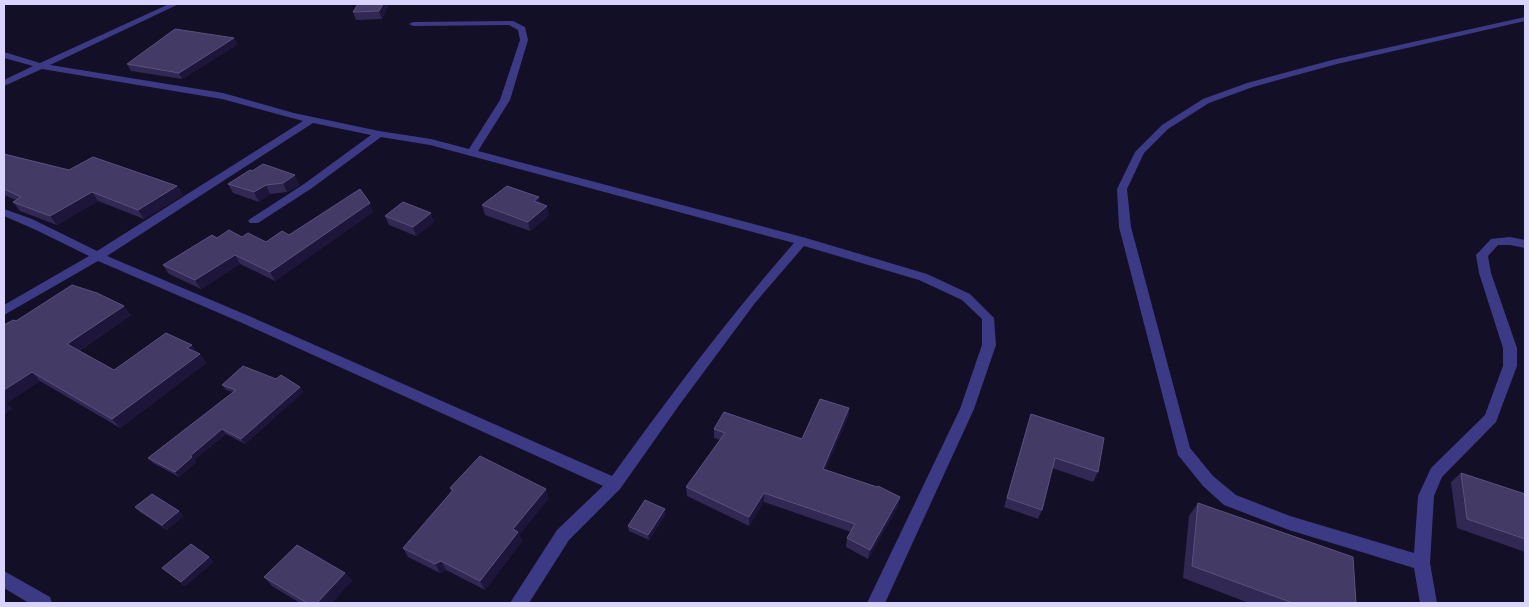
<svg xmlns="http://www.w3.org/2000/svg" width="1529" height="607" font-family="'Source Sans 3',sans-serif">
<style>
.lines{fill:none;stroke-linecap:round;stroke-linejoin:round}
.service{fill:#3d3a85;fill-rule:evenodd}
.minor{fill:#3d3a85;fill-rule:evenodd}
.wall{fill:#312854}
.shaded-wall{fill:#1d163a}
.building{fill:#433a66;stroke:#5a527e}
</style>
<rect width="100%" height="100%" fill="#130f26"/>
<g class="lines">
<polygon class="service" points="1525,17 1525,21 1337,64 1253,87 1209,103 1168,129 1144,153 1127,189 1131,227 1190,448 1213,476 1236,495 1290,516 1414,553 1418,496 1431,468 1485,415 1503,366 1503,348 1479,273 1476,255 1491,239 1510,237 1525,240 1525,248 1510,245 1498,245 1488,256 1491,273 1517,348 1517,366 1496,422 1442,477 1434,496 1430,563 1437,603 1420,603 1414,568 1289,530 1224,505 1203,486 1178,455 1119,227 1117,189 1135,152 1162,125 1203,99 1247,83 1332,60"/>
<g class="minor">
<path d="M 169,4 L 179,4 L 50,65 L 223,93 L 294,113 L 379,131 L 431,139 L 469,149 L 500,100 L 520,40 L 518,30 L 509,25 L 413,26 L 409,24 L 413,22 L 513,21 L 525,27 L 528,40 L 510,100 L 478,151 L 806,238 L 927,274 L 970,294 L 994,318 L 996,345 L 974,409 L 885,603 L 867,603 L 960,409 L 982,345 L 982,319 L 962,300 L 919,280 L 804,246 L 755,303 L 680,404 L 620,489 L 569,540 L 529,603 L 510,603 L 557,530 L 603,486 L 240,322 L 98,261 L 4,315 L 4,305 L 89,256 L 36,230 L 4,216 L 4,209 L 32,219 L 97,251 L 303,121 L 222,99 L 42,69 L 4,86 L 4,80 L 33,66 L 4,58 L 4,52 L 40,63 ZM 313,123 L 371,135 L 304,184 L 250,219 L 248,221 L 250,223 L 258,223 L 312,188 L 381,137 L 430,145 L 794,243 C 729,317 670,396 612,476 L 249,316 L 107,256 Z"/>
<polygon points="4,571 50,597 52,603 29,603 4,588"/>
</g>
</g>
<g class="wall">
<polygon points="389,4 382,19 356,20 353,12"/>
<polygon points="238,44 182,79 131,71 127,64"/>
<polygon points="4,154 69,170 177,186 183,195 144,219 98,201 57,225 20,211 13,202 16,200 4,195"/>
<polygon points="250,170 300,185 287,192 270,194 259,202 233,193 228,184"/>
<polygon points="541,204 549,215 530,231 485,215 482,205"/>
<polygon points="373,212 275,281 240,264 201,289 169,274 163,265 217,238 242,237 266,242 289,235"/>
<polygon points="385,216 434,222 416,236 389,225"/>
<polygon points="131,315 79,351 114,370 199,354 200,354 206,363 120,428 40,381 6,403 12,409 4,414 4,325 16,321"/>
<polygon points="276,379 300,387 303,392 245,444 226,434 194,460 196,462 179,477 153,463 148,458 233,392 226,390 222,385"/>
<polygon points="849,408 848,417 825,470 900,497 898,506 868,559 846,547 847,538 851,532 764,502 749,526 687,496 686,487 720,440 714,438 714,429 802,439"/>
<polygon points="1031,414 1098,472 1093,482 1052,468 1042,510 1038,519 1004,507"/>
<polygon points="1461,473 1525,494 1525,552 1457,528 1451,482"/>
<polygon points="450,488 549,498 519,535 522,541 485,590 446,570 440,573 408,557 403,548 452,492"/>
<polygon points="1198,503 1356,603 1249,603 1183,578 1189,516"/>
<polygon points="135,507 179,511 183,516 167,530 140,512"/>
<polygon points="666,513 649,540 629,531 628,526"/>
<polygon points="209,557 213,562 185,586 162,568"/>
<polygon points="345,573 352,581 331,603 300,603 272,586 264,577"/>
</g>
<g class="shaded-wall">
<polygon points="383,4 389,4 382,19 379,11"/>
<polygon points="234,38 238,44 182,79 179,73"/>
<polygon points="295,175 300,185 287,192 283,183"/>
<polygon points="266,185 270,194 259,202 254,192"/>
<polygon points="177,186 183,195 144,219 138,210"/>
<polygon points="92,192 98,201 57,225 50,216"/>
<polygon points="539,197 542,206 534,201"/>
<polygon points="370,203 373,212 275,281 270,272"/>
<polygon points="547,206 549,215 530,231 528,222"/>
<polygon points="431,213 434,222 416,236 413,227"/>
<polygon points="235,255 240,264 201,289 195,280"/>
<polygon points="124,306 131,315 75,353 67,344"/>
<polygon points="192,345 199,354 187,348"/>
<polygon points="200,354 206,363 120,428 112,419"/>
<polygon points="32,372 40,381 6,403 12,409 4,414 4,390"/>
<polygon points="300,387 303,392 245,444 241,439"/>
<polygon points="849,408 848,417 822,479 823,469"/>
<polygon points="222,429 226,434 194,460 196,462 179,477 175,472 190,456"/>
<polygon points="546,489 549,498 519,535 522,541 485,590 480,581 513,529"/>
<polygon points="764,493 764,502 749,526 749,517"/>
<polygon points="900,497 898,506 868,559 870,550"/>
<polygon points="665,509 666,513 649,540 648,535"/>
<polygon points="179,511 183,516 167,530 162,525"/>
<polygon points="209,557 213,562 185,586 181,582"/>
<polygon points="441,561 446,570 440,573 435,564"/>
<polygon points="345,573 352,581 331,603 317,603"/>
</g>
<g class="building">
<polygon points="358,4 383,4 379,11 353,12"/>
<polygon points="175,29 234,38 179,73 127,64"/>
<polygon points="4,154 69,170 93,157 177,186 138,210 92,192 50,216 13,202 21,197 4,189"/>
<polygon points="263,164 295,175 283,183 266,185 254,192 228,184 250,170 252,171"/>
<polygon points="507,186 539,197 534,201 547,206 528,222 482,205"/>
<polygon points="360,189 370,203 270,272 235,255 195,280 163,265 212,235 217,238 229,230 242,237 248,233 266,242 282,231 289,235"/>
<polygon points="403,202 431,213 413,227 385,216"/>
<polygon points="72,285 97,293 124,306 67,344 114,370 166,333 192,345 187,348 200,354 112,419 32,372 4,390 4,325 13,320 16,321"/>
<polygon points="243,366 276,379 281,375 300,387 241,439 222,429 190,456 192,457 175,472 148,458 236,390 222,385"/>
<polygon points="820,399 849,408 823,469 877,487 878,486 900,497 870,550 847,538 855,524 764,493 749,517 686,487 725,433 714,429 724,412 802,439"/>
<polygon points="1031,414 1104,438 1098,472 1055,458 1042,510 1007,498"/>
<polygon points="480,456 546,489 513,529 518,532 480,581 441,561 435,564 403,548 453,490 450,488"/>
<polygon points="1461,473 1525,494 1525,539 1467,519"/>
<polygon points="152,494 179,511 162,525 135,507"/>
<polygon points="645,500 665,509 648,535 628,526"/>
<polygon points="1198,503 1353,557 1356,603 1293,603 1192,566"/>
<polygon points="191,544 209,557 181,582 162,568"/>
<polygon points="297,545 345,573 317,603 307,603 264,577"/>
</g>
<rect width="1529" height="607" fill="none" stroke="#d9d4ff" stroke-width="10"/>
</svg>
